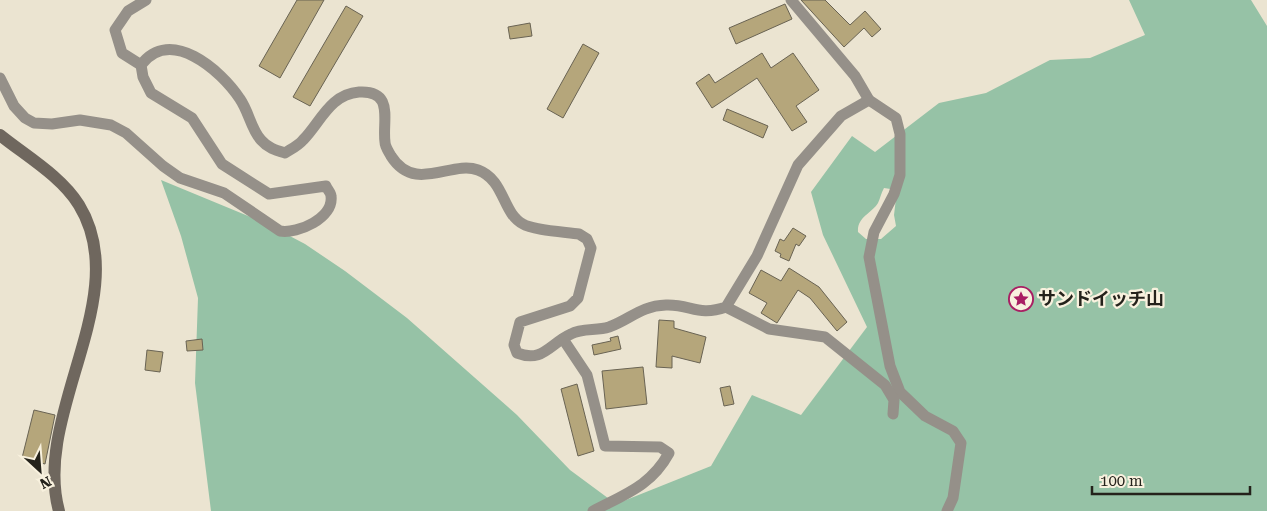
<svg xmlns="http://www.w3.org/2000/svg" width="1267" height="511" font-family="'Roboto Serif','Noto Sans JP',serif">
<style>
.forest{fill:#96c2a6;fill-rule:evenodd}
.building{fill:#b5a67b;stroke:#696353}
.lines{fill:none;stroke-linecap:round;stroke-linejoin:round}
.street{stroke:#959089;stroke-width:11}
.secondary{stroke:#6f675e;stroke-width:12}
.labels{text-anchor:middle;stroke-width:4.5;stroke-linejoin:round;paint-order:stroke}
.poi-label{font-size:18px;font-weight:bold;fill:#24221b;stroke:#f8f1de;text-anchor:start}
</style>
<rect width="100%" height="100%" fill="#ebe4d1"/>
<path class="forest" d="M 1129,0 L 1251,0 L 1267,26 L 1267,511 L 211,511 L 195,383 L 198,298 L 181,236 L 161,180 L 265,223 L 305,244 L 345,271 L 407,318 L 517,415 L 570,470 L 616,504 L 711,466 L 752,395 L 801,415 L 867,327 L 823,235 L 811,192 L 852,136 L 875,152 L 939,103 L 986,93 L 1050,60 L 1090,58 L 1145,35 ZM 884,188 L 897,190 L 894,215 L 896,226 L 881,239 L 866,239 L 858,232 C 857,217 871,214 878,203 C 880,199 881,193 884,188 Z"/>
<g class="building">
<polygon points="297,0 324,0 280,78 259,66"/>
<polygon points="801,0 825,0 850,25 865,11 881,29 872,37 864,28 844,47"/>
<polygon points="785,4 792,19 736,44 729,28"/>
<polygon points="346,6 363,16 310,106 293,97"/>
<polygon points="530,23 532,36 510,39 508,27"/>
<polygon points="583,44 599,53 563,118 547,109"/>
<polygon points="762,53 771,68 793,53 819,90 796,106 807,122 792,131 757,78 712,108 696,83 709,74 715,83"/>
<polygon points="727,109 768,126 763,138 723,120"/>
<polygon points="793,228 806,236 799,246 796,244 789,261 780,257 781,254 775,251 780,239 784,241"/>
<polygon points="789,268 819,287 847,322 837,331 810,298 798,290 777,323 761,313 767,303 749,293 761,270 781,281"/>
<polygon points="659,320 674,321 674,328 706,337 700,363 672,356 672,368 656,367"/>
<polygon points="618,336 621,349 594,355 592,345 611,341 610,338"/>
<polygon points="202,339 203,350 187,351 186,341"/>
<polygon points="147,350 163,352 160,372 145,370"/>
<polygon points="643,367 647,404 606,409 602,371"/>
<polygon points="577,384 594,451 578,456 561,389"/>
<polygon points="730,386 734,404 724,406 720,388"/>
<polygon points="34,410 55,415 45,464 22,458"/>
</g>
<g class="lines">
<g class="street">
<polyline points="791,0 855,76 869,100 896,118 900,134 900,175 894,194 874,232 869,257 890,366 900,392 925,416 953,431 961,443 953,498 947,511"/>
<polyline points="141,65 122,53 115,30 128,11 146,0"/>
<path d="M 0,78 L 14,106 L 25,118 L 34,123 L 52,124 L 80,120 L 111,125 L 126,133 L 163,166 L 180,178 L 224,193 L 280,231 C 298,234 334,218 331,196 C 331,193 327,189 326,186 L 269,194 L 222,164 L 192,118 L 151,93 L 143,77 L 141,65 C 170,26 221,70 240,99 C 249,112 251,129 261,140 C 268,148 275,150 285,153 C 291,149 298,146 303,140 C 320,123 330,94 359,92 C 395,90 382,121 385,142 C 385,147 389,152 391,156 C 415,194 451,160 478,170 C 505,180 502,213 523,224 C 532,230 566,232 579,234 L 587,239 L 591,248 L 578,298 L 570,306 L 520,322 L 514,345 L 517,353 C 543,363 549,344 571,334 C 582,328 597,331 609,327 C 631,319 640,306 666,305 C 691,304 698,317 726,307 L 757,256 L 798,165 L 841,116 L 869,100"/>
<polyline points="726,307 769,329 825,337 885,385 894,400 893,414"/>
<path d="M 563,339 L 587,375 L 605,446 L 660,447 L 669,453 C 651,486 625,494 593,511"/>
</g>
<path class="secondary" d="M 0,135 C 26,156 61,176 79,205 C 135,296 32,413 59,511"/>
</g>
<defs>
<symbol id="sight-ring" viewBox="-11 -11 22 22"><circle r="9.5" fill="#f8f1de" stroke="#a91e63" stroke-width="1.5"/><path d="M0-6L1.8-2.2L6-1.7L2.9 1.2L3.7 5.4L0 3.3L-3.7 5.4L-2.9 1.2L-6-1.7L-1.8-2.2Z" fill="#a91e63"/></symbol>
</defs>
<g fill-rule="evenodd">
<use href="#sight-ring" x="1007" y="285" width="28" height="28"/>
</g>
<g class="labels">
<g class="poi-label">
<text x="1038" y="305">サンドイッチ山</text>
</g>
</g>
<g transform="translate(40 471) rotate(154)" stroke="#f8f1de" stroke-width="4" paint-order="stroke">
<path d="M0-4L9 19L0 12L-9 19Z" fill="#24221b"/>
<text y="-8" font-size="14" font-weight="bold" text-anchor="middle" fill="#24221b">N</text>
</g>
<path d="M1092 486v8h158v-8" fill="none" stroke="#24221b" stroke-width="2.5"/>
<text x="1100" y="486" font-size="15" fill="#24221b" stroke="#f8f1de" stroke-width="4" paint-order="stroke">100 m</text>
</svg>
